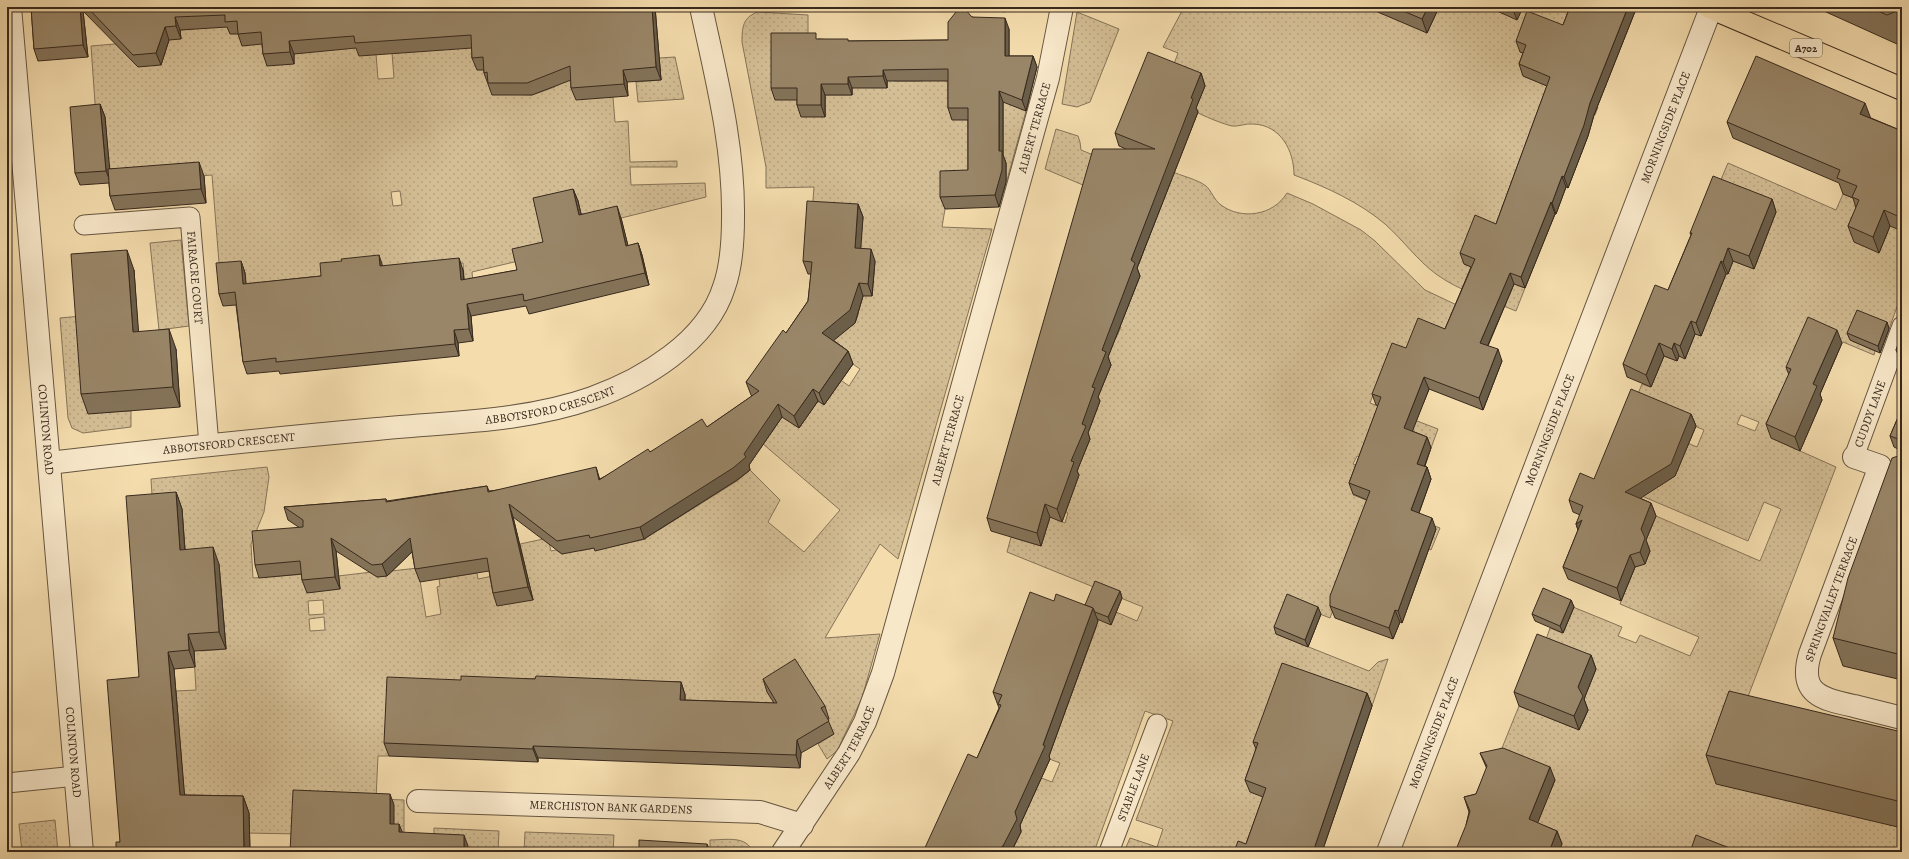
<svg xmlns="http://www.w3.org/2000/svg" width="1909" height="859" font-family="Alegreya,serif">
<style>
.grass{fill:url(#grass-dots);stroke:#867459;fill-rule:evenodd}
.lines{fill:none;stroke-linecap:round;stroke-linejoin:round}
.service-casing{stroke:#665641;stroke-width:21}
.minor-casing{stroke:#665641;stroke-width:24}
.tertiary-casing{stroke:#665641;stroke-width:24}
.primary-casing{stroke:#37291d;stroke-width:24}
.service{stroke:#f8e8ca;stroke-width:19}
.minor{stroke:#f8e8ca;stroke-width:22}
.tertiary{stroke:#f8e8ca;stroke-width:22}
.primary{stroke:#f4dcad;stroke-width:22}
.wall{fill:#847359;stroke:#37291d}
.shaded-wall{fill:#6b5e49;stroke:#37291d}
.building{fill:#998668;stroke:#37291d}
.labels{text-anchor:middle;stroke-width:4;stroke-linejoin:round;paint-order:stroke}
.shield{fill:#f8e8ca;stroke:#716251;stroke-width:1}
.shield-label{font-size:11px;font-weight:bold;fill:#37291d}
.street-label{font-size:12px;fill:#37291d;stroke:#f8e8ca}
</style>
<defs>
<pattern id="grass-dots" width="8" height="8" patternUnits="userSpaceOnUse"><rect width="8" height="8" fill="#d4be95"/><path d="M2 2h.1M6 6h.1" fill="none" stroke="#b7a380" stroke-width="1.8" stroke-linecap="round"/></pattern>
</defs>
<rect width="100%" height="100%" fill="#f4dcad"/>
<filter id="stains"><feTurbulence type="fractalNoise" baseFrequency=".005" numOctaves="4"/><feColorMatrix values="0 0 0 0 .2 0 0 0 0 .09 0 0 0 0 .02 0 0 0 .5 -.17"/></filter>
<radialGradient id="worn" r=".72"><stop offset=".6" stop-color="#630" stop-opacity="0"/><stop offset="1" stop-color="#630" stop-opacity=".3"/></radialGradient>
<g class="grass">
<path d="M 193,7 C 208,15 252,43 267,44 C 299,47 334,21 363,7 L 359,55 L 376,54 L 378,79 L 394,78 L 392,53 L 463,7 L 488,70 L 506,94 L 532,95 L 555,87 L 554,70 L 613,97 L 615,122 L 628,121 L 630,162 L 677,161 L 677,167 L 630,167 L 631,185 L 705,183 L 706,197 L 589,226 L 548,254 L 472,272 L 475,304 L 466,304 L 463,263 L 274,294 L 220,275 L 212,175 L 111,183 L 96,117 L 91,46 L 162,40 L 180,30 L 194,29 ZM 400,191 L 402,205 L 393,206 L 391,192 Z"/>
<polygon points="992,7 1052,7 1051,10 1016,9 1004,12"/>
<path d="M 1184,7 L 1570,7 L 1560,33 L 1520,52 L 1560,68 L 1523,76 L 1598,107 L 1595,115 L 1552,100 L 1554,214 L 1550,225 L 1522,214 L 1464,264 L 1525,288 L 1516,311 C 1490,300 1459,291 1436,274 C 1417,260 1403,240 1385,224 C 1359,202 1326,187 1294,175 C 1294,151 1281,125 1253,124 C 1246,123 1238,127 1232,126 C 1226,125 1200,115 1195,111 C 1188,105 1176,81 1171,72 L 1178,53 L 1163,47 Z"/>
<path d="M 758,12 L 808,15 L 808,39 L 801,100 L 825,117 L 825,95 L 852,95 L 852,59 L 887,88 L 887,58 L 893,58 L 894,81 L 922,81 L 921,52 L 1003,83 L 1014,106 L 1026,111 L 1007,180 L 944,183 L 945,209 L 942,227 L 992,229 L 898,559 L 880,544 L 825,638 L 880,634 L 862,698 L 837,751 L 827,759 L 818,744 L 834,734 L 826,721 L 829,719 L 797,739 L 684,713 L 685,694 L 668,693 L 389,756 L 378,756 L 376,799 L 404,800 L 404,836 L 246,833 L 188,840 L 176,691 L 196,690 L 193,639 L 201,651 L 226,649 L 223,615 L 187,569 L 153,511 L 151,479 L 267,467 L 269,477 L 264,512 L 251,544 L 253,578 L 306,574 L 338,576 L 372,572 L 377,577 L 387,576 L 391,571 L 418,568 L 426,617 L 441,614 L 437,587 L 440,586 L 439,579 L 477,573 L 478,579 L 493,576 L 533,600 L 520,544 L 548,538 L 551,551 L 556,550 L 562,554 L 578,545 L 580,551 L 594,548 L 595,550 L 646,539 L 640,511 L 659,530 L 737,481 L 750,470 L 780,500 L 768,522 L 804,552 L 840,510 L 763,444 L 782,417 L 799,428 L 835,376 L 849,386 L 860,369 L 803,329 L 855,323 L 858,315 L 858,310 L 812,213 L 814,187 L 766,188 L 766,167 L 742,42 C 742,27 743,17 758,12 ZM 323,600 L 324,614 L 309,615 L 308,601 ZM 324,617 L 325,630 L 310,631 L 309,619 Z"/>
<polygon points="1077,12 1119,29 1090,102 1077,107 1062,104"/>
<polygon points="675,57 684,99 638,102 636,82 661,80 659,58"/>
<polygon points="1056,129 1078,136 1080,142 1081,150 1113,163 1090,188 1045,169"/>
<path d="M 1728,163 L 1836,210 L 1843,194 L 1863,202 L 1902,231 L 1902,293 L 1889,329 L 1850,340 L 1875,351 L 1874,355 L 1843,342 L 1791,381 L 1820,394 L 1818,398 L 1771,438 L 1836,467 L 1739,720 L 1902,828 L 1902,852 L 1559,852 L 1562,844 L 1534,832 L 1554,780 L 1502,748 L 1519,706 L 1572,727 L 1582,724 L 1588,710 L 1543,648 L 1550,628 L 1562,633 L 1573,607 L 1622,627 L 1618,636 L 1636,643 L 1640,635 L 1690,656 L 1699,637 L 1620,604 L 1635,567 L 1645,564 L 1645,541 L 1656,516 L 1760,561 L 1781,509 L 1764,502 L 1748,541 L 1604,480 L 1680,440 L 1697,447 L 1704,430 L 1635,401 L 1642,384 L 1650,387 L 1640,347 L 1677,361 L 1679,356 L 1685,358 L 1689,331 L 1701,336 L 1704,265 L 1727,274 L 1733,261 L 1754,269 L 1717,189 ZM 1888,232 L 1879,252 L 1854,242 ZM 1741,415 L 1759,422 L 1755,431 L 1737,424 Z"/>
<path d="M 1171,171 C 1181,176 1197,179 1206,186 C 1211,190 1214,200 1221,205 C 1241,220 1273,216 1287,193 L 1313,204 L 1361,230 L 1375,241 L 1425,290 L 1463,308 L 1423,404 L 1394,393 L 1374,392 L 1370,403 L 1438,429 L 1431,448 L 1378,428 L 1366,460 L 1357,456 L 1353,464 L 1363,468 L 1353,495 L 1440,528 L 1431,550 L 1422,546 L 1339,594 L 1330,618 L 1289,602 L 1276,634 L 1369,671 L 1378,662 L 1388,659 L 1372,706 L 1271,800 L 1252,852 L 1124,852 L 1130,838 L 1157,847 L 1163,829 L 1136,820 L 1173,721 L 1145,711 L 1094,852 L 1011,852 L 1021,831 L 1020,825 L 1033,794 L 988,758 L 1052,782 L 1060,763 L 994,738 L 1021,713 L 1059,727 L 1096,628 L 1096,619 L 1116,612 L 1137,621 L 1143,607 L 1007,552 L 1011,537 L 1041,546 L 1050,517 L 1065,523 L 1068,513 L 1052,506 L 1085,395 L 1107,375 L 1111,365 L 1095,357 L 1103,332 L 1116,338 L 1121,327 L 1105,322 L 1124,258 L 1139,264 L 1143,253 L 1128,247 Z"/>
<polygon points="181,240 189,326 159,330 150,243"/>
<polygon points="81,316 88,413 131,411 131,427 83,433 72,428 68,418 60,318"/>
<polygon points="55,820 58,852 22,852 19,824"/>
<polygon points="434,828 499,831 498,852 468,852 434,845"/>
<polygon points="525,832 614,835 613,852 524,852"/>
<path d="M 710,840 C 724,840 748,835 752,852 L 710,852 Z"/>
</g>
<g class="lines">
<defs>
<g id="service">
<path id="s1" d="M 84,225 L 190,217 L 209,445"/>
<path id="s2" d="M 1854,457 L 1902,326"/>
<polyline points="7,783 76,776"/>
<path id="s3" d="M 1109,852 L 1157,724"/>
</g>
<g id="minor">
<path d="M 1854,457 L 1880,466 L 1810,654 C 1798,694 1822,699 1854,706 C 1870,710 1886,714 1902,718"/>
<path id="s4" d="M 49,463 C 158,450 267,439 377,429 C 448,422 524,422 592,398 C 643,380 707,342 724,287 C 732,265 733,240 733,217 C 734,145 716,77 701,7"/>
<path id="s5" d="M 418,801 L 760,812 L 802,825"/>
<path id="s6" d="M 783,852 L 849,753 L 865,722 L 883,673 L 1048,78 L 1062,7"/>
<path id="s7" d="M 1388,852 L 1711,8"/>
</g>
<g id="tertiary">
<path id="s8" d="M 10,7 L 82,852"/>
</g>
<polyline id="primary" points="1709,7 1902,89"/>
</defs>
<use href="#service" class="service-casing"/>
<use href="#minor" class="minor-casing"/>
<use href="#tertiary" class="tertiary-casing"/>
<use href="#primary" class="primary-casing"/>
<use href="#service" class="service"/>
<use href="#minor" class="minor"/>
<use href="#tertiary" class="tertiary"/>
<use href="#primary" class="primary"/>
</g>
<g class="wall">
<polygon points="31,7 655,7 661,80 627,82 628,96 576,100 571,88 571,80 532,95 492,95 484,73 484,70 477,70 472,58 472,48 359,56 356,48 294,54 294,64 267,66 263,54 262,44 242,46 238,34 230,34 227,27 180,30 181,39 169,40 161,65 138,67 83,11 88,57 38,61 34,49"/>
<polygon points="1176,7 1184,7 1182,10"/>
<polygon points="1372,7 1439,7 1427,33 1373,10"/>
<polygon points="1488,7 1523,7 1517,20"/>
<polygon points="1570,7 1635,7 1636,9 1594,115 1588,136 1568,188 1566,187 1556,214 1555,214 1525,288 1514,284 1488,346 1502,361 1483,410 1429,389 1412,431 1427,437 1431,448 1425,466 1427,467 1431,479 1419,513 1436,529 1402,623 1400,622 1393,639 1335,618 1330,606 1367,500 1353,494 1349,483 1378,406 1376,405 1372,394 1406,348 1445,329 1471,267 1464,264 1460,253 1496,224 1547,86 1523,76 1519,64 1523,53 1520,52 1516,41 1563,25"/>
<polygon points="1815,7 1902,7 1902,42 1897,44"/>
<polygon points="972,17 1009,29 1009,56 1033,56 1037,67 1026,111 1003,102 1003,155 1006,163 1006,182 999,207 945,209 940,197 968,170 968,120 952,120 948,108 948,81 887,81 887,88 852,88 852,95 825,95 825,117 801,117 797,105 797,100 775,100 771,88 818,39 849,41 948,40"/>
<polygon points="1201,73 1205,86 1196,108 1198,112 1137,268 1140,276 1108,357 1111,365 1098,397 1100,401 1088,433 1090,439 1077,471 1079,475 1062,522 1050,517 1041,546 991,531 987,518 1126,149 1119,146 1115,133"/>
<polygon points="100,104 105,117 109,169 204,176 206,203 115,210 110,196 109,183 80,185 75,173"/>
<polygon points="1871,118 1902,131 1902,231 1890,226 1879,253 1854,242 1848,226 1856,208 1853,198 1843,194 1839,183 1733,138 1727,122"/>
<polygon points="573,189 578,201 581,214 621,218 628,246 638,243 642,255 649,285 529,314 526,306 471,316 473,341 458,343 459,356 280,374 279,371 247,374 243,362 236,305 223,306 219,294 241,261 245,273 246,284 321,276 382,266 463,270 464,280 517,270 543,242"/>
<polygon points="1772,199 1776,212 1754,269 1733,261 1728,274 1726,274 1701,336 1695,334 1685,359 1679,356 1677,361 1664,356 1651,387 1627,377 1623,364 1668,290 1691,235 1690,233"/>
<polygon points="858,204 863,217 860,248 875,261 872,296 863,296 855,323 833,340 848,351 853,364 824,405 818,401 799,428 782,417 749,465 750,470 737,480 644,539 595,551 594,548 562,554 513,517 533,600 497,606 493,593 489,571 420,582 415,569 412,552 387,576 377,577 336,551 340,589 307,593 302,580 302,574 259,578 255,565 300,528 288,520 284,507 386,499 387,501 487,486 489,491 600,479 650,452 707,427 752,396 751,395 746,382 786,333 808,301 811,274 808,274 803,261"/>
<polygon points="134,270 138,331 176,349 180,407 88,414 81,394"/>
<polygon points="1887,322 1889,329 1880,353 1850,340 1847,333"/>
<polygon points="1902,334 1902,362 1901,361 1896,350"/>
<polygon points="1842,343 1820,394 1822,400 1800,451 1771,438 1766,424 1789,375 1786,367"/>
<polygon points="1902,365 1902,379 1900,372"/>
<polygon points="1902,408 1902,451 1894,447 1890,436"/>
<polygon points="1691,414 1696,426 1675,476 1640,498 1651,503 1656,516 1646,540 1650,551 1645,564 1635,567 1621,601 1568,579 1563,567 1578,530 1576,524 1580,515 1573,512 1569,500 1594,479"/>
<polygon points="1902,451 1902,680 1843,666 1833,638 1898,456"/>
<polygon points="176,492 182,509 185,549 219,564 226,649 194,651 195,667 174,669 184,795 243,796 249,813 250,852 116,852 120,842 139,677"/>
<polygon points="1120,591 1122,598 1111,625 1097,619 1098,621 1049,756 1050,759 1020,825 1021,832 1011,852 923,852 977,758 999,708 993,692 1054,601 1085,605"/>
<polygon points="1571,600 1574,607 1563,633 1535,621 1532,614"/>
<polygon points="1321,614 1308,647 1276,634 1274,627"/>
<polygon points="1591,655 1596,669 1584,699 1588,710 1579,730 1519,706 1514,692"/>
<polygon points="535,679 681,682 685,695 685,700 774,703 767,692 763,679 825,706 829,719 828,720 834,734 801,753 800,768 538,758 538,762 389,756 384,743 461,680"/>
<polygon points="1367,693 1372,706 1322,852 1234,852 1246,844 1263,797 1250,792 1245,780 1256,749 1253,742"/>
<polygon points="7,724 10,754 7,754"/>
<polygon points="1902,732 1902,828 1716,784 1706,755"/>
<polygon points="1480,753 1555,780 1537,823 1557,831 1562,844 1466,825 1469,812 1464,797 1476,794 1487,769"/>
</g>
<g class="shaded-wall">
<polygon points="80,7 82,7 83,11 88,57 83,45"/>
<polygon points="652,7 655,7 661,80 656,67"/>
<polygon points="1428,7 1439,7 1427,33 1422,19"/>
<polygon points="1512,7 1523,7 1517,20"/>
<polygon points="1628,7 1635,7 1636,9 1594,115 1588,136 1568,188 1564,177 1590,103"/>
<polygon points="1901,7 1902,7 1902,18 1899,10"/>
<polygon points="175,17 180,30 181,39 176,26"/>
<polygon points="1005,18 1009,29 1009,68 1005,56"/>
<polygon points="165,27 169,40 161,65 156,53"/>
<polygon points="289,41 294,54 294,64 290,52"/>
<polygon points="1033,56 1037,67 1026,111 1022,100"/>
<polygon points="623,70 627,82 628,96 624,84"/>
<polygon points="883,70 887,81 887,88 883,76"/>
<polygon points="1201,73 1205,86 1196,108 1198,112 1137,268 1140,276 1108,357 1111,365 1098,397 1100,401 1088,433 1090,439 1077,471 1079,475 1062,522 1057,509 1082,424 1102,350 1131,260 1191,98"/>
<polygon points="848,77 852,88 852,95 848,84"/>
<polygon points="821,84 825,95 825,117 821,105"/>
<polygon points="999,91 1003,102 1003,155 1006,163 1006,182 999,207 995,195 999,151"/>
<polygon points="1865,103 1871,119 1860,114"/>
<polygon points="100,104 105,117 111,183 106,171"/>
<polygon points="199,162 204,176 206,203 201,189"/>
<polygon points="1562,176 1566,187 1556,214 1552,203"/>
<polygon points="573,189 578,201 584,227 579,215"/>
<polygon points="1772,199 1776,212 1754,269 1749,256"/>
<polygon points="1551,202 1555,214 1525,288 1521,277"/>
<polygon points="858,204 863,217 860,260 855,248"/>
<polygon points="617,206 621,218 631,258 626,246"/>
<polygon points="1884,210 1890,226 1879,253 1873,237"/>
<polygon points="638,243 642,255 649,285 645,273"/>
<polygon points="1728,248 1733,261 1728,274 1723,262"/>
<polygon points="871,249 875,261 872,296 868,284"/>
<polygon points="127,250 134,270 140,351 133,332"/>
<polygon points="379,255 383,267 380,266"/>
<polygon points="459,258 463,270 465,293 461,280"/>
<polygon points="241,261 245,273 247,296 243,284"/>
<polygon points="1721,261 1726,274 1701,336 1696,323"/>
<polygon points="1510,273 1514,284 1484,354 1480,343"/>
<polygon points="859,283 863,296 855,323 827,346 822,333"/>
<polygon points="467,304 471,316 473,341 469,329"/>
<polygon points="1691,321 1695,334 1685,359 1680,346"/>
<polygon points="1887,322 1889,329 1880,353 1878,346"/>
<polygon points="169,329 176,349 180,407 173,387"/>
<polygon points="454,330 458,343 459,356 455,344"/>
<polygon points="1837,330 1842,343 1820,394 1822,400 1800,451 1795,437 1813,384"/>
<polygon points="1659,343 1664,356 1651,387 1646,375"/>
<polygon points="1674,343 1679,356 1677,361 1672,349"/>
<polygon points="1498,349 1502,361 1483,410 1479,398"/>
<polygon points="848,351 853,364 824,405 819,393"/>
<polygon points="1424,377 1429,389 1409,440 1404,428"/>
<polygon points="813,389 818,401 799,428 794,416"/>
<polygon points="778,404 782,417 749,465 750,470 737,480 644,539 640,527"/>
<polygon points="1691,414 1696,426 1675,476 1630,505 1625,492"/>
<polygon points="1427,437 1431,448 1421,475 1417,464"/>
<polygon points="596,467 600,480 599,480"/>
<polygon points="1427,467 1431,479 1416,521 1411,510"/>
<polygon points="176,492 182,509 186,567 180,550"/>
<polygon points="1651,503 1656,516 1646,540 1650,551 1645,564 1640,552 1641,529"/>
<polygon points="509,504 513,517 533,600 528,587"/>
<polygon points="1045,504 1050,517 1041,546 1037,533"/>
<polygon points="1432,518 1436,529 1402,623 1398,611"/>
<polygon points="1582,520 1580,536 1576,524"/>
<polygon points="331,538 336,551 340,589 335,577"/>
<polygon points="410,538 414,550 387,576 382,564"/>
<polygon points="213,547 219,564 226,649 219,632"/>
<polygon points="1630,555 1635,567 1621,601 1617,588"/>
<polygon points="1120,591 1122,598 1111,625 1108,617"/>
<polygon points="1571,600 1574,607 1563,633 1560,626"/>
<polygon points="1318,607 1321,614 1308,647 1305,640"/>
<polygon points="1093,608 1098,621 1049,756 1050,759 1020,825 1021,832 1011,852 1005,852 1003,846 1015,812 1043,745"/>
<polygon points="1395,610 1400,622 1393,639 1389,628"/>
<polygon points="188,634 194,651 195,667 189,650"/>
<polygon points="168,652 174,669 186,812 180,795"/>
<polygon points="1591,655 1596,669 1584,699 1588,710 1579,730 1574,716 1578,687"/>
<polygon points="681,682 685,695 684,713 680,700"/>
<polygon points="1367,693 1372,706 1322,852 1313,852"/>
<polygon points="7,724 10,754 7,747"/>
<polygon points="797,740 801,753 800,768 796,755"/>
<polygon points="533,746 538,758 538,762 533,749"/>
<polygon points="1550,767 1555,780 1534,832 1529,819"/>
<polygon points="390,794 394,805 394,835 390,824"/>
<polygon points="243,796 249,813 250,852 244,852"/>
<polygon points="399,824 404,836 399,832"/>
<polygon points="1557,831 1562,844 1559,852 1549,852"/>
<polygon points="464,835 468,846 468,852 464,852"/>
<polygon points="707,844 710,851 710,852 707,852"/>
</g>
<g class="building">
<polygon points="31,7 80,7 83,45 34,49"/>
<polygon points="87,7 652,7 656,67 623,70 624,84 571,88 570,66 527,83 488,83 487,72 484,73 483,57 472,58 471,35 355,43 354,36 289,41 290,52 263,54 261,32 238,34 237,21 225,22 225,15 175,17 176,26 165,27 156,53 133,55"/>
<polygon points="960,7 963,7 972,17 1005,18 1005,56 1033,56 1022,100 999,91 999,151 1002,151 1002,170 995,195 940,197 940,171 968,170 968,108 948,108 948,69 883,70 883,76 848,77 848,84 821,84 821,105 797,105 797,88 771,88 771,33 816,33 816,39 848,39 848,41 948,40 948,22"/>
<polygon points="1394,7 1428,7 1422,19"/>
<polygon points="1570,7 1628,7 1590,103 1584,125 1564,177 1562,176 1552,203 1551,202 1521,277 1510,273 1480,343 1498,349 1479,398 1424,377 1404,428 1427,437 1417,464 1427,467 1411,510 1432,518 1398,611 1395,610 1389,628 1330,606 1330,596 1370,491 1349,483 1381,397 1372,394 1392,343 1406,348 1418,318 1445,329 1475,259 1460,253 1475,215 1496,224 1550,77 1519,64 1526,45 1516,41 1527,11 1563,25"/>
<polygon points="1869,7 1901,7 1899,10 1887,15"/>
<polygon points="1148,52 1201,73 1191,98 1193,99 1131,260 1135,263 1102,350 1106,352 1092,387 1095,388 1082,424 1086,426 1071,461 1074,462 1057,509 1045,504 1037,533 987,518 1093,149 1155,149 1115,133"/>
<polygon points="1756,56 1865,103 1860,114 1902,131 1902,218 1884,210 1873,237 1848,226 1859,200 1852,197 1857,186 1837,178 1840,170 1727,122"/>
<polygon points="100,104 106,171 75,173 70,107"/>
<polygon points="199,162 201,189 110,196 108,169"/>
<polygon points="1713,176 1772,199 1749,256 1728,248 1723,262 1721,261 1696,323 1691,321 1680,346 1674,343 1672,349 1659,343 1646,375 1623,364 1655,285 1668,290 1692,233 1690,233"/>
<polygon points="573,189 579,215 617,206 626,246 638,243 645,273 524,301 523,294 467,304 469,329 454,330 455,344 276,362 276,358 243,362 235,292 219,294 216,263 241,261 243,284 321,276 320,263 342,261 341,259 379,255 380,266 459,258 461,280 517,270 512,249 543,242 533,198"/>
<polygon points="807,201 858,204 855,248 871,249 868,284 859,283 850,310 822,333 848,351 819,393 813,389 794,416 778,404 744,454 746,457 733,468 640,527 590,538 589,535 557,541 509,504 528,587 493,593 487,558 415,569 410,538 382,564 372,565 331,538 335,577 302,580 300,561 255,565 252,531 303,527 303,520 284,507 386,499 386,502 487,486 488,492 596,467 599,480 648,449 650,452 702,419 707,427 759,391 746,382 783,330 786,333 808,301 812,262 803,261"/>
<polygon points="127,250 133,332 169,329 173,387 81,394 71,254"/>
<polygon points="1857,310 1887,322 1878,346 1847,333"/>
<polygon points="1808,317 1837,330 1813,384 1817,386 1795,437 1766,424 1791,369 1786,367"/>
<polygon points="1902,334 1902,352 1896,350"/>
<polygon points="1902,365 1902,373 1900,372"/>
<polygon points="1631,389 1691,414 1671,464 1625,492 1651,503 1641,529 1645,538 1640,552 1630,555 1617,588 1563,567 1582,520 1576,524 1583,506 1569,500 1580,473 1594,479"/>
<polygon points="1902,408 1902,438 1900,437 1901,440 1890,436"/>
<polygon points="1900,437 1902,438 1902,443"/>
<polygon points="1902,451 1902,655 1833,638 1848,578 1892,458 1898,456"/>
<polygon points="176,492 180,550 213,547 219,632 188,634 189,650 168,652 180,795 243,796 244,852 116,852 116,842 120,842 107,680 139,677 126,496"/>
<polygon points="1095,581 1120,591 1108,617 1095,612 1093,608 1085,605"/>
<polygon points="1543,588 1571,600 1560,626 1532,614"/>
<polygon points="1030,592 1054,601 1056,594 1093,608 1043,745 1045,746 1015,812 1017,819 1003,846 998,849 996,852 923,852 968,754 977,758 1001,705 998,704 1002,695 993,692"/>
<polygon points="1287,594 1318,607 1305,640 1274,627"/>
<polygon points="1537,634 1591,655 1578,687 1583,696 1574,716 1514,692"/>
<polygon points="795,659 825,706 821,708 829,721 797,740 796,755 533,746 533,749 384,743 387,677 461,680 461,676 535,679 536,676 681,682 680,700 777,703 763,679"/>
<polygon points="1282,663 1367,693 1313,852 1234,852 1238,841 1246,844 1266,788 1245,780 1258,743 1253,742"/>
<polygon points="1729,691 1902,732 1902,802 1706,755"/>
<polygon points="1503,748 1550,767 1529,819 1557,831 1549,852 1455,852 1466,825 1470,811 1464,797 1476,794 1487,766 1480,753"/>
<polygon points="293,790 390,794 390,824 399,824 399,832 464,835 464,852 290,852"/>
<polygon points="1696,835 1740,852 1690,852"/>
<polygon points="639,840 707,844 707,852 639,852"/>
</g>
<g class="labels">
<rect class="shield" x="1790" y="39" width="32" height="18" rx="3"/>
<g class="shield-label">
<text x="1806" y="52">A702</text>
</g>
<g class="street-label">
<text dy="4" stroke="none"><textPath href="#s7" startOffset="776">MORNINGSIDE PLACE</textPath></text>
<text dy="4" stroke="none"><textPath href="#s6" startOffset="772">ALBERT TERRACE</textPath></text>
<text dy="4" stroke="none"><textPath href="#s1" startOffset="167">FAIRACRE COURT</textPath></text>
<text dy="4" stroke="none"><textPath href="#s4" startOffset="505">ABBOTSFORD CRESCENT</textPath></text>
<text dy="4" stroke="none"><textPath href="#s2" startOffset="46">CUDDY LANE</textPath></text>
<text dy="4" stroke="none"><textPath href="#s8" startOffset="424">COLINTON ROAD</textPath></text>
<text dy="4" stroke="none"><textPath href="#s7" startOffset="452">MORNINGSIDE PLACE</textPath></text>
<text dy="4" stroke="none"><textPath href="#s6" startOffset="448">ALBERT TERRACE</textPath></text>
<text dy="4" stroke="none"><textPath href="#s4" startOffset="181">ABBOTSFORD CRESCENT</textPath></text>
<text transform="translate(1831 599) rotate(-70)" y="4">SPRINGVALLEY TERRACE</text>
<text dy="4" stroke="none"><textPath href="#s7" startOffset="128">MORNINGSIDE PLACE</textPath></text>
<text dy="4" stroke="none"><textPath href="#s6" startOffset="124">ALBERT TERRACE</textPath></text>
<text dy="4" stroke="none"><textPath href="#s8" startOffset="748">COLINTON ROAD</textPath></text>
<text dy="4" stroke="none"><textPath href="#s3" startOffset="69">STABLE LANE</textPath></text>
<text dy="4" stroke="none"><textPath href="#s5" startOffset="193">MERCHISTON BANK GARDENS</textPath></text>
</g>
</g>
<rect width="1909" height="859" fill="none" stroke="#f4dcad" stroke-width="24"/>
<rect x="8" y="8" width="1893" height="843" fill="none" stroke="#37291d" stroke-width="2"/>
<rect x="12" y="12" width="1885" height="835" fill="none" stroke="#37291d"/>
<rect width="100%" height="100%" filter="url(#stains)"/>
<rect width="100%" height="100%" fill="url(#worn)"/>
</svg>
